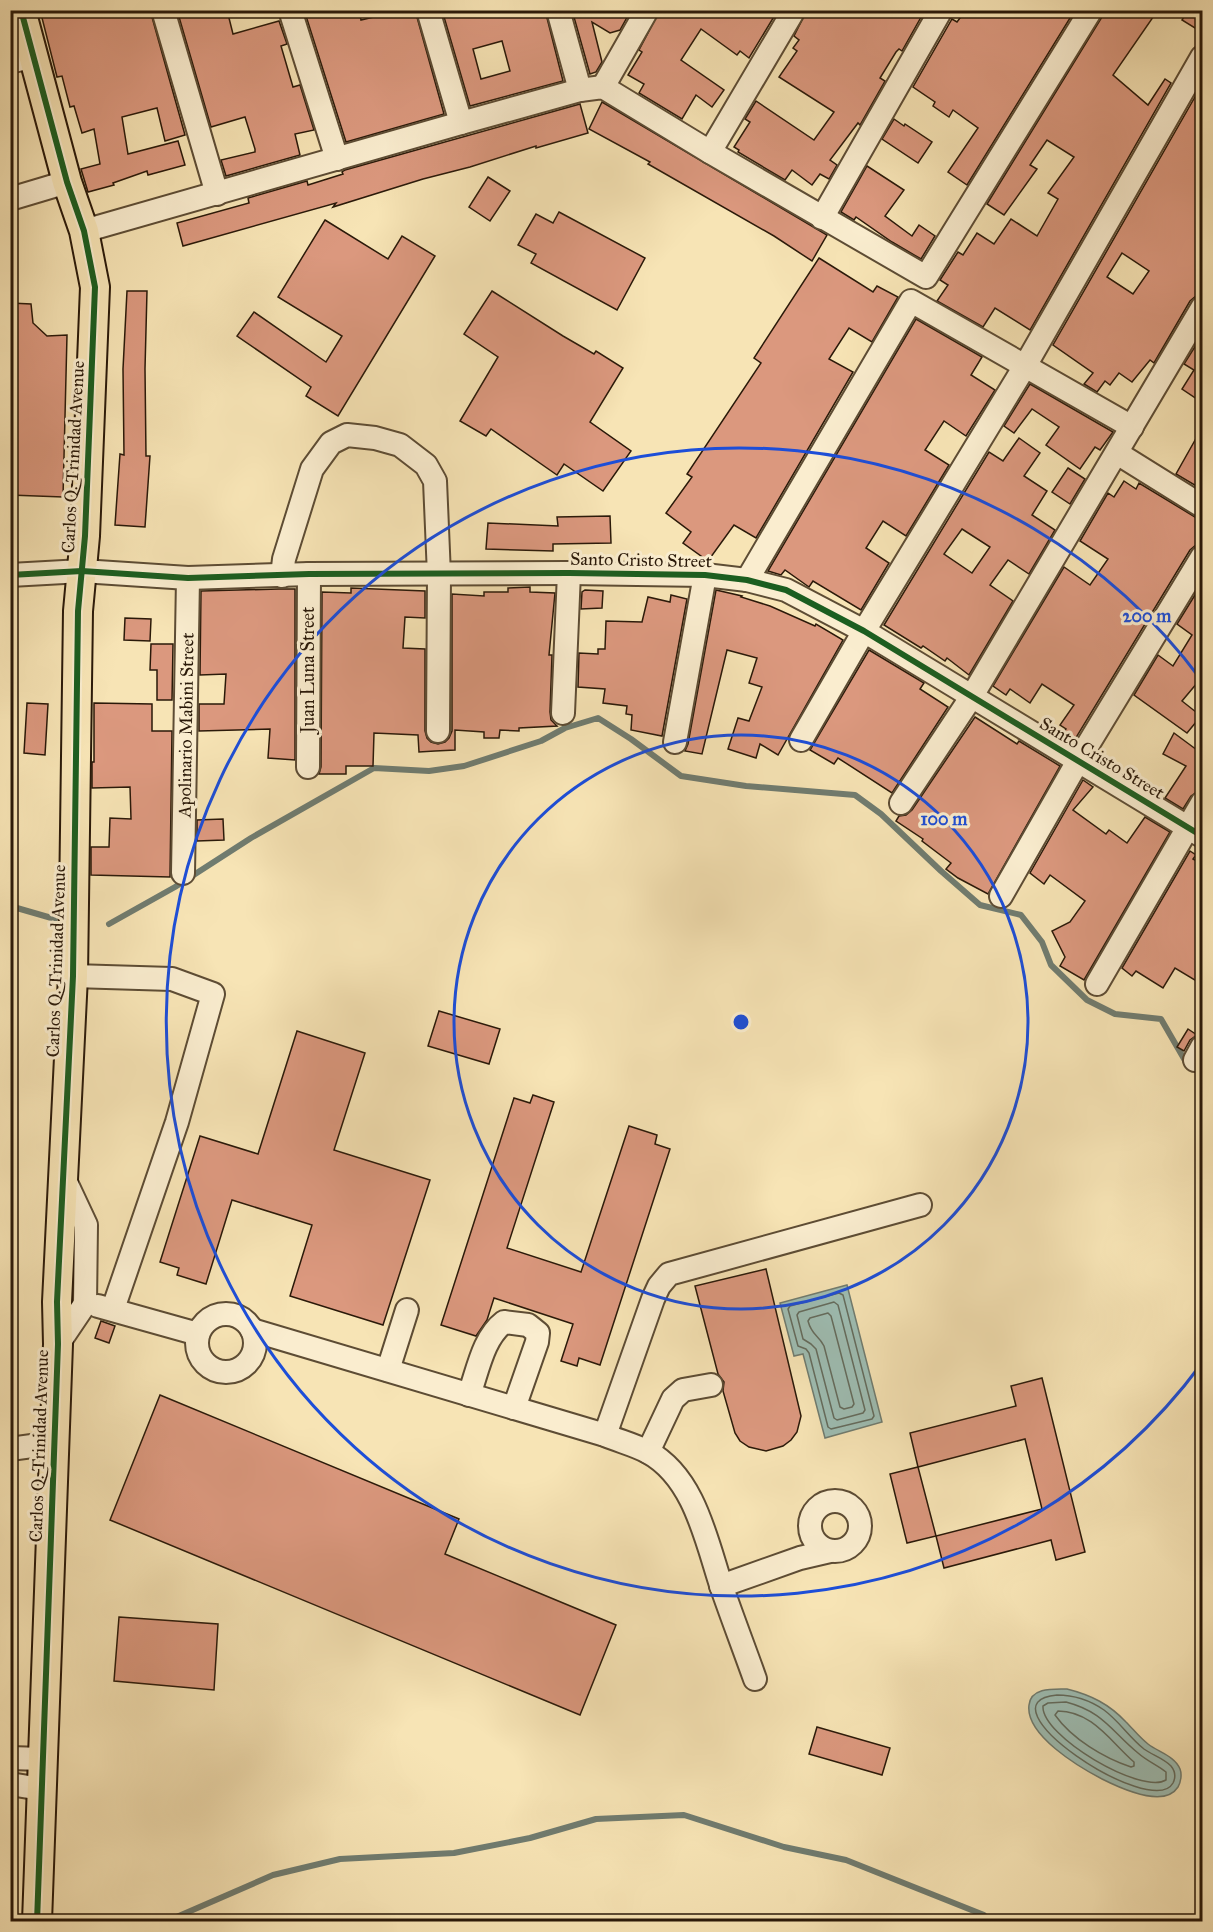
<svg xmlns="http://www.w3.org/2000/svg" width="1213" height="1932" font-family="'IM FELL Great Primer',serif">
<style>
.water{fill:#9ebeb4;stroke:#707c70;stroke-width:1.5}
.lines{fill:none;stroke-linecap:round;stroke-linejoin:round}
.shore{stroke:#646c5e;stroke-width:1.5}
.stream{stroke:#707c70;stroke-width:6}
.building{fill:#db987e;stroke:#2a1909;stroke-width:1.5;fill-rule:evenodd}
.minor-casing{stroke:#5d4c34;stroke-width:26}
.major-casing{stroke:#2a1909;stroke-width:32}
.minor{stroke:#faedcf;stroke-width:22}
.major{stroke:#f7e4b5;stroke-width:28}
.cycleway-casing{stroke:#faedcf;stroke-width:10}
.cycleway{stroke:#1b5e20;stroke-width:6}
.ring{fill:none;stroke:#1d4ed8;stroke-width:3}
.labels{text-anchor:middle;stroke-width:6;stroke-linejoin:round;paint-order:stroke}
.street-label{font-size:18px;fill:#2a1909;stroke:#faedcf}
.centre{fill:#1d4ed8;stroke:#faedcf;stroke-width:3}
.ring-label{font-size:18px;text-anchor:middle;font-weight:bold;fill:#1d4ed8;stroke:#faedcf;stroke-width:6;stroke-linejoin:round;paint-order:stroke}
</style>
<rect width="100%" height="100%" fill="#f7e4b5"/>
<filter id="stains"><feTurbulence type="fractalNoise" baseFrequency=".00333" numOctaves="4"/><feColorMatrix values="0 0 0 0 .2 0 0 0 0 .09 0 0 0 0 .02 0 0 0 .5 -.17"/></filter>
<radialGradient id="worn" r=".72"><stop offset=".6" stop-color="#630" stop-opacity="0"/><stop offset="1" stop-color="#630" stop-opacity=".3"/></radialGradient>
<g class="water">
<polygon points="847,1285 882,1422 825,1438 803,1354 794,1356 780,1303"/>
<path d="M 1067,1689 C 1091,1695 1109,1704 1126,1722 C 1133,1729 1140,1738 1148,1744 C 1158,1752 1175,1756 1180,1769 C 1182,1774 1181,1782 1178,1787 C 1164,1809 1120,1788 1102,1779 C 1079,1767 1025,1735 1029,1705 C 1031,1687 1054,1689 1067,1689 Z"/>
</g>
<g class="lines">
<g class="shore">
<polygon points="839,1293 843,1295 874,1416 872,1419 831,1429 828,1427 809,1353 806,1349 798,1346 788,1309 790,1306"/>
<polygon points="834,1302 838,1305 865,1410 863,1413 837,1420 834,1418 816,1349 811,1344 803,1339 797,1315 799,1312"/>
<path d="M 828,1313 L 831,1316 L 854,1404 L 852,1407 L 844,1409 L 840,1407 L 824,1346 C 818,1334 812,1336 808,1321 L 810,1318 Z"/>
<path d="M 1057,1695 C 1074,1695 1091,1701 1104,1710 C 1119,1721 1129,1737 1144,1749 C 1152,1755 1163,1758 1171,1766 C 1175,1771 1176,1777 1173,1783 C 1152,1821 975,1702 1057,1695 Z"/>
<path d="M 1066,1702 C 1104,1712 1111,1731 1138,1753 C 1147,1761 1157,1765 1166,1772 L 1166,1780 C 1141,1795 1041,1736 1043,1706 L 1048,1703 Z"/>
<path d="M 1058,1711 C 1092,1711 1111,1742 1134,1762 L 1134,1766 L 1131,1767 C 1104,1758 1072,1739 1055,1715 Z"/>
</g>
<g class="stream">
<polyline points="10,906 55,919"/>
<polyline points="109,924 175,887 251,838 374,768 429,771 464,766 541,741 565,728 598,718 631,739 681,776 746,786 855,795 881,814 941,871 980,905 1021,915 1042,942 1051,965 1087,1000 1115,1014 1161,1019 1187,1064 1202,1074"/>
<polyline points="165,1922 273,1875 340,1859 454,1853 530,1838 596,1819 684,1815 784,1847 846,1860 984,1915 987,1922"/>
</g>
</g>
<g class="building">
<polygon points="40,10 150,10 185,135 165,141 157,108 122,117 128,154 178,141 185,165 148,175 147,171 113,183 114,185 88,192 81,169 100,164 94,129 82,133 74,106 70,107 62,76 57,77"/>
<polygon points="177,10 227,10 233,34 279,21 287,44 281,46 293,87 300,85 314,130 295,134 300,155 226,176 221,160 255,152 255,149 245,117 211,127"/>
<polygon points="330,10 359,10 361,20 403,10 415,10 444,114 346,142 306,16"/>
<path d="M 442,10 L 489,10 L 491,16 L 511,10 L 545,10 L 563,81 L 470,106 ZM 502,41 L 510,71 L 481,79 L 473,49 Z"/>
<polygon points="572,10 589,10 590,17 611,10 631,10 620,30 610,33 592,22 602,62 596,72 590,74"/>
<polygon points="660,10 778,10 749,58 740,51 737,55 701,29 681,60 724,90 712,107 696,95 682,119 639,93 644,84 628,75 642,52 639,50"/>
<polygon points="807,10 925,10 902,51 899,49 896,52 880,78 885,81 860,125 858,123 830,160 837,165 829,179 820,174 812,185 792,170 785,180 738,152 739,150 734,147 750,122 745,119 756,101 814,140 834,112 779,77 797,51 793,48 799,40 794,36"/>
<polygon points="966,10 1075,10 967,185 948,172 978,128 953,110 949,117 933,106 935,102 913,87 952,19 957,22"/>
<polygon points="1104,10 1158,10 1113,75 1148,105 1165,79 1171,83 1030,330 995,308 983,327 937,301 948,285 940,280 958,252 963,255 977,233 994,244 1011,219 1037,236 1058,199 1048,193 1074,157 1047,140 1030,165 1037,169 1004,215 987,204 1102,17"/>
<polygon points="1188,10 1203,10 1203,33 1182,20"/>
<path d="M 1203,83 L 1203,295 L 1196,296 L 1190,301 L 1154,363 L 1150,360 L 1132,382 L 1119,373 L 1110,385 L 1105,381 L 1097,392 L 1084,384 L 1093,373 L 1053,345 ZM 1122,253 L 1149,271 L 1133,294 L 1107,277 Z"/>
<polygon points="602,102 827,235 812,261 774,236 648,164 650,162 589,129"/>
<polygon points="580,104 588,133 536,148 536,146 470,167 423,179 333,207 336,203 183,246 177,223 249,203 248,198 307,181 308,185 343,174 342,172 345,170"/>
<polygon points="894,119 904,126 905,124 932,142 918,163 882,139"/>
<polygon points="867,166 904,190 885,216 912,236 919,225 935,236 921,259 892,242 856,217 854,220 841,212"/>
<polygon points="488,177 510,191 490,221 469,207"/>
<polygon points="559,212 645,258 617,310 531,263 536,254 518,245 536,214 553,223"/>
<polygon points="325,220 388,259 402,236 435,256 338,416 306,396 311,387 237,336 254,312 326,362 342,336 278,297"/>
<polygon points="819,258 873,292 877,286 898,297 872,342 849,328 829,359 853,372 756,538 734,525 708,561 683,543 691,532 666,513 692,477 687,474 761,363 754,358"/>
<polygon points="127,291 147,291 145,369 146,456 150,456 145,527 115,525 120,454 124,455 123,369"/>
<polygon points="492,291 563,336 594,354 596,351 623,368 590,422 631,451 603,491 564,464 557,475 491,429 486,436 460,421 498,357 464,334"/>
<polygon points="10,303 31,304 33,323 47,336 67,335 63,497 10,495"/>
<polygon points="916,319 982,357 971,375 995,390 966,436 944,421 925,450 949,465 906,536 883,521 866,548 889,563 861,610 813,581 809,587 785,570 781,575 768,571"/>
<polygon points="1203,334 1203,403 1182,389 1194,370 1184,364"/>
<polygon points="1030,384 1113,432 1100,450 1095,447 1080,469 1046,445 1059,427 1032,409 1014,433 1004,426"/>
<polygon points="1203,426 1203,490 1176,474"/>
<path d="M 1019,438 L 1040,453 L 1024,476 L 1047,491 L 1032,515 L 1055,530 L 1029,574 L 1008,560 L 990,585 L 1013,601 L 969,675 L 947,658 L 945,661 L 923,646 L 921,648 L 884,625 L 989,452 L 1003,461 ZM 962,529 L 990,547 L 972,573 L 944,554 Z"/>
<polygon points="1068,468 1085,479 1070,504 1052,492"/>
<polygon points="1124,481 1136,489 1139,483 1195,517 1203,519 1203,544 1196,545 1190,550 1074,741 1063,733 1066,729 1060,725 1074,705 1042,684 1030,703 1010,689 1006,695 993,686 1064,567 1090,585 1108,559 1080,541 1108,493 1114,497"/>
<polygon points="610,516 611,543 553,544 553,551 486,549 488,523 558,526 557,517"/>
<polygon points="1203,582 1203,676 1182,701 1201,716 1187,733 1134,695 1158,655 1173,666 1192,635 1177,624"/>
<polygon points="530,587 530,592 555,593 549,655 552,655 550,712 551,720 557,726 519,728 519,731 500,730 499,738 484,738 484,732 455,730 455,750 435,751 419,752 418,735 374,733 373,766 346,766 346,774 319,774 321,767 322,592 351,593 351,588 425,591 425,618 405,617 403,648 425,649 425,731 427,738 431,742 438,744 445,742 449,738 452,731 452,594 484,596 484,592 508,592 508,588"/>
<polygon points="279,589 295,589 295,760 268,758 270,729 199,731 199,704 224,704 226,674 200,675 201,591"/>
<polygon points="585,590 603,591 602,608 581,609 582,592"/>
<polygon points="716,590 742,596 741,597 770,606 815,626 816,624 843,640 778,755 760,744 756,758 728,749 738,718 749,721 762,687 749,683 757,658 727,650 702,754 685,751 688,744"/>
<polygon points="671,595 687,599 662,736 631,730 632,715 626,714 627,706 603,703 605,689 578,687 579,653 598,654 598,649 605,649 606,621 642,622 648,597 670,602"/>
<polygon points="125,618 151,619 150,641 124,640"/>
<polygon points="151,644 173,644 172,700 157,700 157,670 150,670"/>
<polygon points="869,650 924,683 920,689 948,707 892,793 838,758 834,764 810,750"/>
<polygon points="27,703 48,704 45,755 24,753"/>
<polygon points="94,703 152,704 152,731 172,731 170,877 91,875 91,847 109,847 110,818 131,819 130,787 92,788 92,762 94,762"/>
<polygon points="975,717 1017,744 1019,741 1060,766 988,894 958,878 946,869 951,863 922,841 923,839 896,821 899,816 906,815 912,810"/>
<polygon points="1174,733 1197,750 1203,742 1203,788 1191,796 1183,809 1165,798 1186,766 1163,754"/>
<polygon points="1083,780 1093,787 1073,810 1106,834 1109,830 1127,843 1145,817 1170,832 1084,980 1060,966 1065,957 1052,931 1070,922 1085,901 1050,875 1044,884 1030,873"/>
<polygon points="223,819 224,840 197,841 197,820"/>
<polygon points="1190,851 1196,855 1193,859 1203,865 1203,985 1175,968 1163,988 1136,971 1132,976 1122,968"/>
<polygon points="439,1011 500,1029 489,1064 428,1046"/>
<polygon points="1188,1029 1197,1035 1190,1040 1184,1051 1177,1047"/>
<polygon points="297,1031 365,1053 334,1150 430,1180 383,1325 290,1296 312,1225 232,1200 206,1284 177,1275 179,1268 160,1262 200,1136 258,1154"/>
<polygon points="533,1095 554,1102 507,1248 581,1272 629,1126 657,1135 655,1144 670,1149 600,1365 579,1358 577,1366 561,1361 573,1324 494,1298 487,1320 476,1336 441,1325 514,1098 530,1103"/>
<polygon points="766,1269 801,1416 797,1432 791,1440 783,1446 766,1451 749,1447 740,1441 735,1433 723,1391 724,1382 718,1374 695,1286"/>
<polygon points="101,1321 115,1326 109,1343 95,1338"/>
<polygon points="1042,1378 1085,1552 1056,1560 1051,1540 944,1568 936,1536 1042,1509 1025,1439 918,1467 910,1433 1016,1406 1011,1386"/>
<polygon points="160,1395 459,1519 445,1554 616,1625 580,1715 110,1520"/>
<polygon points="918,1467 936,1536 907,1543 890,1474"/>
<polygon points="119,1617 218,1624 214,1690 114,1681"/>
<polygon points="817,1727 890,1748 882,1775 809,1754"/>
</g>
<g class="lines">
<defs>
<g id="minor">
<polyline points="163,10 217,194"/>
<polyline points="290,10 337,159"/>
<polyline points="428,10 461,123"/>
<polyline points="558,10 580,90"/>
<polyline points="10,62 33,56"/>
<polyline points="603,87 647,10"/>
<polyline points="710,152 794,10"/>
<polyline points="10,199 67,182"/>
<polyline points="822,218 941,10"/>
<polyline points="84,231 461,123 580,90 603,87 710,152 926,277 1091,10"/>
<polyline points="1117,453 1202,506"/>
<polyline points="10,575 82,571 188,578 309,574 569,573 705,575 747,580 786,590 864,631 1202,836"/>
<polyline points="282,576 284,559 312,469 331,443 347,435 375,438 400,445 426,465 435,481 439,575 438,731"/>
<polyline points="747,580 911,301 1132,427"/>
<polyline points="563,713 569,573"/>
<polyline points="801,740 864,631 1025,366 1202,57"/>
<polyline points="675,742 705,575"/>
<polyline points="308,767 309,574"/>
<polyline points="901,803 972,696 1202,308"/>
<polyline points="183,873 188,578"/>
<polyline points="1001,896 1078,761 1202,557"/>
<polyline points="73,976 172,979 213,994 177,1122 113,1309"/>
<polyline points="1097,984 1202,803"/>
<polyline points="1195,1060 1202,1047"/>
<polyline points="98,1306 198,1334"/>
<circle cx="226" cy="1343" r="29"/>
<path d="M 252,1330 L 605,1435 C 619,1441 635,1445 648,1452 C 694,1477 706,1539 721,1585 C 732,1617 744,1648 755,1679"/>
<polyline points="58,1344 85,1304 86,1225 63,1176"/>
<polyline points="388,1370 407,1310"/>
<path d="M 469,1395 C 478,1370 483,1338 504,1322 L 528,1325 L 538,1333 L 537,1342 L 514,1408"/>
<polyline points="605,1435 653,1299 659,1286 669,1274 920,1205"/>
<polyline points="10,1449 54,1443"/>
<polyline points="648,1452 673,1399 683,1390 711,1385"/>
<circle cx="835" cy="1526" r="25"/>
<polyline points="721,1586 800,1558 830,1551"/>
<polyline points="10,1758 42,1759"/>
<polyline points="10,1784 41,1789"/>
</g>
<polyline id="major" points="21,10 67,182 84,231 95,287 85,536 78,611 73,976 57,1302 58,1344 37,1922"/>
</defs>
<use href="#minor" class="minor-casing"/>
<use href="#major" class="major-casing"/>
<use href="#minor" class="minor"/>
<use href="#major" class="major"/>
<defs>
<g id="cycleway">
<polyline points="21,10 67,182 84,231 95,287 85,536 78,611 73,976 57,1302 58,1344 37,1922"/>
<polyline points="10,575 82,571 188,578 309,574 569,573 705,575 747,580 786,590 864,631 1202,836"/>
</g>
</defs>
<use href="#cycleway" class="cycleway-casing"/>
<use href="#cycleway" class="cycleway"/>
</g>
<g class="ring">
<circle cx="741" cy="1022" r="287"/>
<path d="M1202 1363A574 574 0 1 1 1202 681"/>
</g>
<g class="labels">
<g class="street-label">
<text transform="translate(73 457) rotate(-87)" y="6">Carlos Q. Trinidad Avenue</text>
<text transform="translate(641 560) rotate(1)" y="6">Santo Cristo Street</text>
<text transform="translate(308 670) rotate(-90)" y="6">Juan Luna Street</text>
<text transform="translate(186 725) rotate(-89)" y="6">Apolinario Mabini Street</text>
<text transform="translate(1102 758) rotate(31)" y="6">Santo Cristo Street</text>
<text transform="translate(56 961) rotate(-88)" y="6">Carlos Q. Trinidad Avenue</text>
<text transform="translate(39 1446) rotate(-88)" y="6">Carlos Q. Trinidad Avenue</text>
</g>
</g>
<circle cx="741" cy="1022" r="9" class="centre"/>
<g class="ring-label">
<text x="1147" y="622">200 m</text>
<text x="944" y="825">100 m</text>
</g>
<rect width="1213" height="1932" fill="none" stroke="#f7e4b5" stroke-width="36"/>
<rect x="12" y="12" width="1189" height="1908" fill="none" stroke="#2a1909" stroke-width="3"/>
<rect x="18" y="18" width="1177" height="1896" fill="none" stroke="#2a1909" stroke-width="1.5"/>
<rect width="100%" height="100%" filter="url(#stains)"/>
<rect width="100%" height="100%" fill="url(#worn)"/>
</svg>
